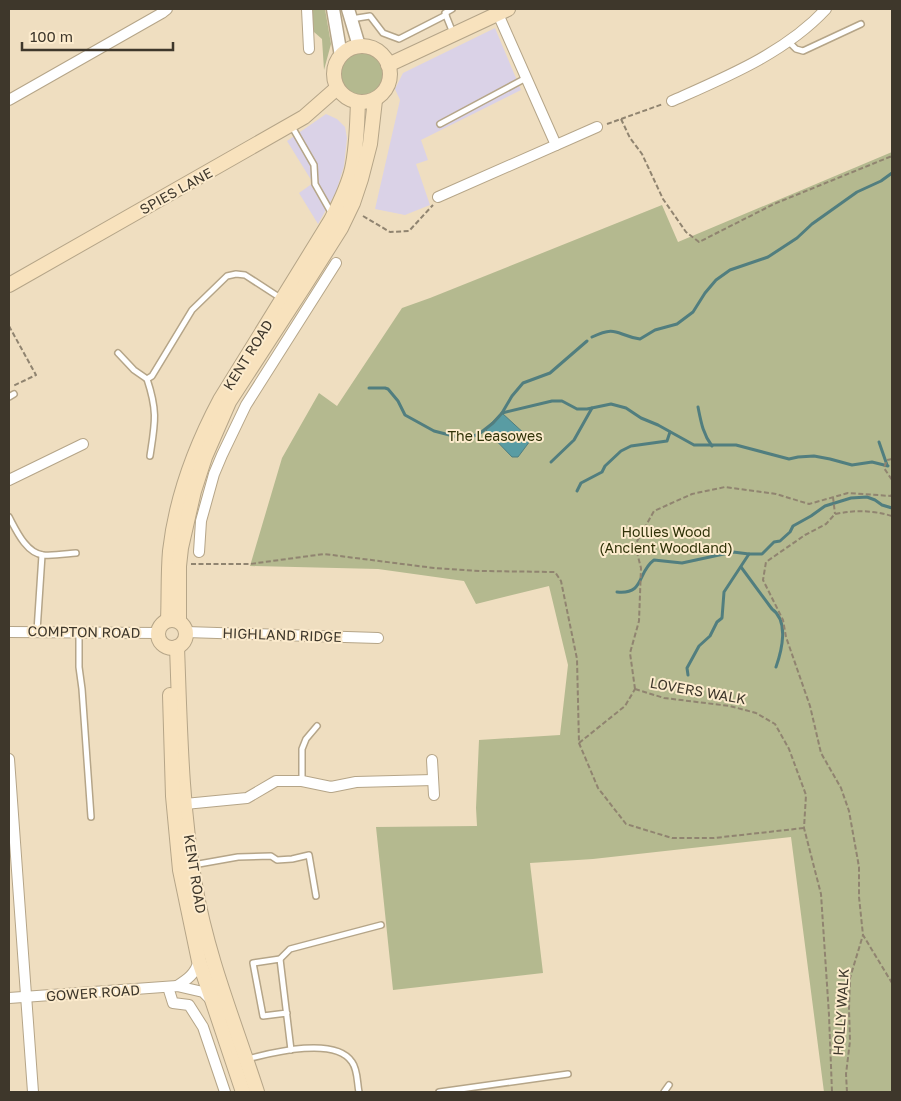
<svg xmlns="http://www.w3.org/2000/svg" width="901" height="1101" font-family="'Golos Text',sans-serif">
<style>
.commercial{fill:#dad2e7}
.green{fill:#b4b98f}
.water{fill:#599ca3;stroke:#517e7f}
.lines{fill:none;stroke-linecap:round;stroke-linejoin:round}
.stream{stroke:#517e7f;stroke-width:3}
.service-casing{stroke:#b5a588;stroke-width:8}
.minor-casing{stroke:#b5a588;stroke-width:12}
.tertiary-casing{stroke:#b5a588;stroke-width:15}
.secondary-casing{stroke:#b5a588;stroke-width:16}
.path{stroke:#908470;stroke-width:2;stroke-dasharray:5 2.5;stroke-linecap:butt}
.service{stroke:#fff;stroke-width:5}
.minor{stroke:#fff;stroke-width:10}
.tertiary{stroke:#fff;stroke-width:12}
.secondary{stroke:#f8e2bd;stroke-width:14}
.labels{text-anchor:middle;stroke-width:4;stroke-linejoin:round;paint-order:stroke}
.street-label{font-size:14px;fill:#3e372b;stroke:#fcebcd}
.park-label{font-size:14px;fill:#2f3208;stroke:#fcebcd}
</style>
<rect width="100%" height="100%" fill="#efdec0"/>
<g class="commercial">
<polygon points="495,28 521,90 421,140 428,160 416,164 430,205 405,215 375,209 400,100 395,89 403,73"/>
<polygon points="326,114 337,119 345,127 347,138 344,166 336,192 318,224 299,193 313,183 287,141"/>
</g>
<g class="green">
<polygon points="311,9 325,9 331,44 324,70 322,39 314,32"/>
<circle cx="361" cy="74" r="22"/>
<polygon points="892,152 892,1092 824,1092 791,837 593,859 530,863 543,973 393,990 376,827 477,826 476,808 479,740 560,735 568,665 549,586 476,604 464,581 378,569 250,566 282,458 319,393 337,406 402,308 430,298 662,205 678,242"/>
</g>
<polygon class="water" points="502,413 527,436 530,441 518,457 512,457 485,429"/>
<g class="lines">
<g class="stream">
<path d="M 592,337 C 618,325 615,335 640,339 L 655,330 L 677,324 L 693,312 L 705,293 L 716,280 L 730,270 L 768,257 L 797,238 L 812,224 L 857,192 L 881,181 L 892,173"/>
<polyline points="369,388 385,388 388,389 398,401 405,415 434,431 465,439 479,434 493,423 502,413 552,401 562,401 577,409 587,409 611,404 626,408 641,418 658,425 694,445 736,445 789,459 798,457 814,456 830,459 852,465 872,462 888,466"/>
<path d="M 698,407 C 701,422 703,434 712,446"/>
<polyline points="502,413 512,396 523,383 550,373 587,341"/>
<polyline points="879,442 887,465"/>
<polyline points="551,462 574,440 592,408"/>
<polyline points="577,491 581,483 602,472 605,466 621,451 631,446 667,441 670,432"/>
<path d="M 741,567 L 772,609 C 789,621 782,650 776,667"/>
<path d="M 617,592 C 645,595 637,572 654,560 L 682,563 L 733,552 L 749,554"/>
<polyline points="688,675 687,668 699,646 710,636 717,622 722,618 724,592 749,554 762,554 774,542 780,541 790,532 793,526 811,516 825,506 851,498 867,497 875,500 882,505 892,508"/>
</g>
<defs>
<g id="service">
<polyline points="452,9 445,13 453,33"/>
<polyline points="351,19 370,16 383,33 399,39 446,15"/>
<polyline points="789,42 796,49 803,51 861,24"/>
<polyline points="440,124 526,78"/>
<polyline points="291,125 314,165 315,184 332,214"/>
<polyline points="118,353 134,370 147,379 152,376 192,310 227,276 236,274 245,275 282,299"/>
<path d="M 147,379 C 158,412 155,423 150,456"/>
<polyline points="9,397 14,394"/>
<path d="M 9,517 C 16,530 26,553 43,555 C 53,556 65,554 76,553"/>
<polyline points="37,631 42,555"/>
<polyline points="79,632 79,667 82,689 91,817"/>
<polyline points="302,781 302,749 306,739 317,726"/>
<polyline points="193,865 238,857 271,856 277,860 292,859 309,855 316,896"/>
<polyline points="280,959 290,949 381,925"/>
<polyline points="287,1013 263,1016 253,963 280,959 291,1050"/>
<path d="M 247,1059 C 271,1053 335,1036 352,1062 C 358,1070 357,1083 359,1092"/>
<polyline points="439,1092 568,1074"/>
<polyline points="664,1092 669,1085"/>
</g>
<g id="minor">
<polyline points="307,9 309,49"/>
<polyline points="498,14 556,145"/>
<polyline points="9,100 162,13 167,9"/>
<path d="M 672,101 C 726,77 785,53 826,9"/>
<polyline points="438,197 597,127"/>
<polyline points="9,480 83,444"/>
<polyline points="199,552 201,521 214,474 222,455 246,405 336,263"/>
<polyline points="9,632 159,633"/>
<polyline points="186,632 378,638"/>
<polyline points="9,759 33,1092"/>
<polyline points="432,760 434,795"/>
<polyline points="185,804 247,798 276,781 302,781 331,787 356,782 433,780"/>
<path d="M 177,986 C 188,979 195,974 199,961"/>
<polyline points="168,987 173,1003 189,1005 203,1027 225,1092"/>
<polyline points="9,998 177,986 203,992 211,1000"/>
</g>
<g id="tertiary">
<polyline points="333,9 341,56"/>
<polyline points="348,9 359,46"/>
</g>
<g id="secondary">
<circle cx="362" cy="74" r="28"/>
<polyline points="388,65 508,9"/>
<polyline points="9,285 304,117 337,88"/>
<path d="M 168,620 C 169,597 168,574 170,551 C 176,498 195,447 220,400 L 331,220 C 339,204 348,187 352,169 C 357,147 357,124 358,102"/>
<circle cx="172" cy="634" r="14"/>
<polyline points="179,621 179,566 181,548 194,491 205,457 229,402 305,285 341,228 353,203 361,179 370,144 375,100"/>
<path d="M 177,647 C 180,726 181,807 195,885 C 207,956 235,1024 257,1092"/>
<polyline points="170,695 173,796 180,870 199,961 243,1092"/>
</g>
</defs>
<use href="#service" class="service-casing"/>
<use href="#minor" class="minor-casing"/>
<use href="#tertiary" class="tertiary-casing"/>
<use href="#secondary" class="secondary-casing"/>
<g class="path">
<polyline points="621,119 630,138 642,154 663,199 686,232 699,242 774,204 892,156"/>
<polyline points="607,124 663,104"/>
<polyline points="363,216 390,232 409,231 433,205"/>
<polyline points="9,326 36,375 13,386"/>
<polyline points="892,459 887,460 884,468 892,480"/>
<polyline points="833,497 835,514"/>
<path d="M 892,516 C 871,510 856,510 835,514 L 826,524 L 805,535 L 766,562 L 763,580 L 783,620 L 786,637 L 810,706 L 821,753 L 841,788 L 849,811 L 859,867 L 859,897 L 863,935 L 892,983"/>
<polyline points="191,564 250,564 324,554 434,568 480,571 555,572 561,581 577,659 579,743 598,788 626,824 672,838 714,838 804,828"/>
<polyline points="635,689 664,698 730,706 756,713 775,724 789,749 806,795 804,828 821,894 829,1015 832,1092"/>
<polyline points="635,689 630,653 639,621 641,568 635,545 654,511 692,494 725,487 776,494 809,504 848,493 891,496 892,494"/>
<polyline points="579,743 625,706 635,689"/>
<polyline points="847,1092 846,1074 850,1041 849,1009 850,978 863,935"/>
</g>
<use href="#service" class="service"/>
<use href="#minor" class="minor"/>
<use href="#tertiary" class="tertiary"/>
<use href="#secondary" class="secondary"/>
</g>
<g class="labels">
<g class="street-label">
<text transform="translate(176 191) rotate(-29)" y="5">SPIES LANE</text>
<text transform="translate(248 355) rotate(-58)" y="5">KENT ROAD</text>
<text transform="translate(84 632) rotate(1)" y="5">COMPTON ROAD</text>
<text transform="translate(282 635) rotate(2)" y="5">HIGHLAND RIDGE</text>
<text transform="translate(698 691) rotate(10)" y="5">LOVERS WALK</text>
<text transform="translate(195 874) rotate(81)" y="5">KENT ROAD</text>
<text transform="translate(93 993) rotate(-4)" y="5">GOWER ROAD</text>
<text transform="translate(841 1012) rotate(-86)" y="5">HOLLY WALK</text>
</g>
<g class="park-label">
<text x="495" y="441">The Leasowes</text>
<text x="666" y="537">Hollies Wood<tspan x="666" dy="16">(Ancient Woodland)</tspan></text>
</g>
</g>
<rect width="901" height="1101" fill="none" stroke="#3e372b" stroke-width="20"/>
<path d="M22 42v8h151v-8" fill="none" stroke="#3e372b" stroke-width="2.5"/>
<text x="30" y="42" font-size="15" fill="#3e372b" stroke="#fcebcd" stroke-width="4" paint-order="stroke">100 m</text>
</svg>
